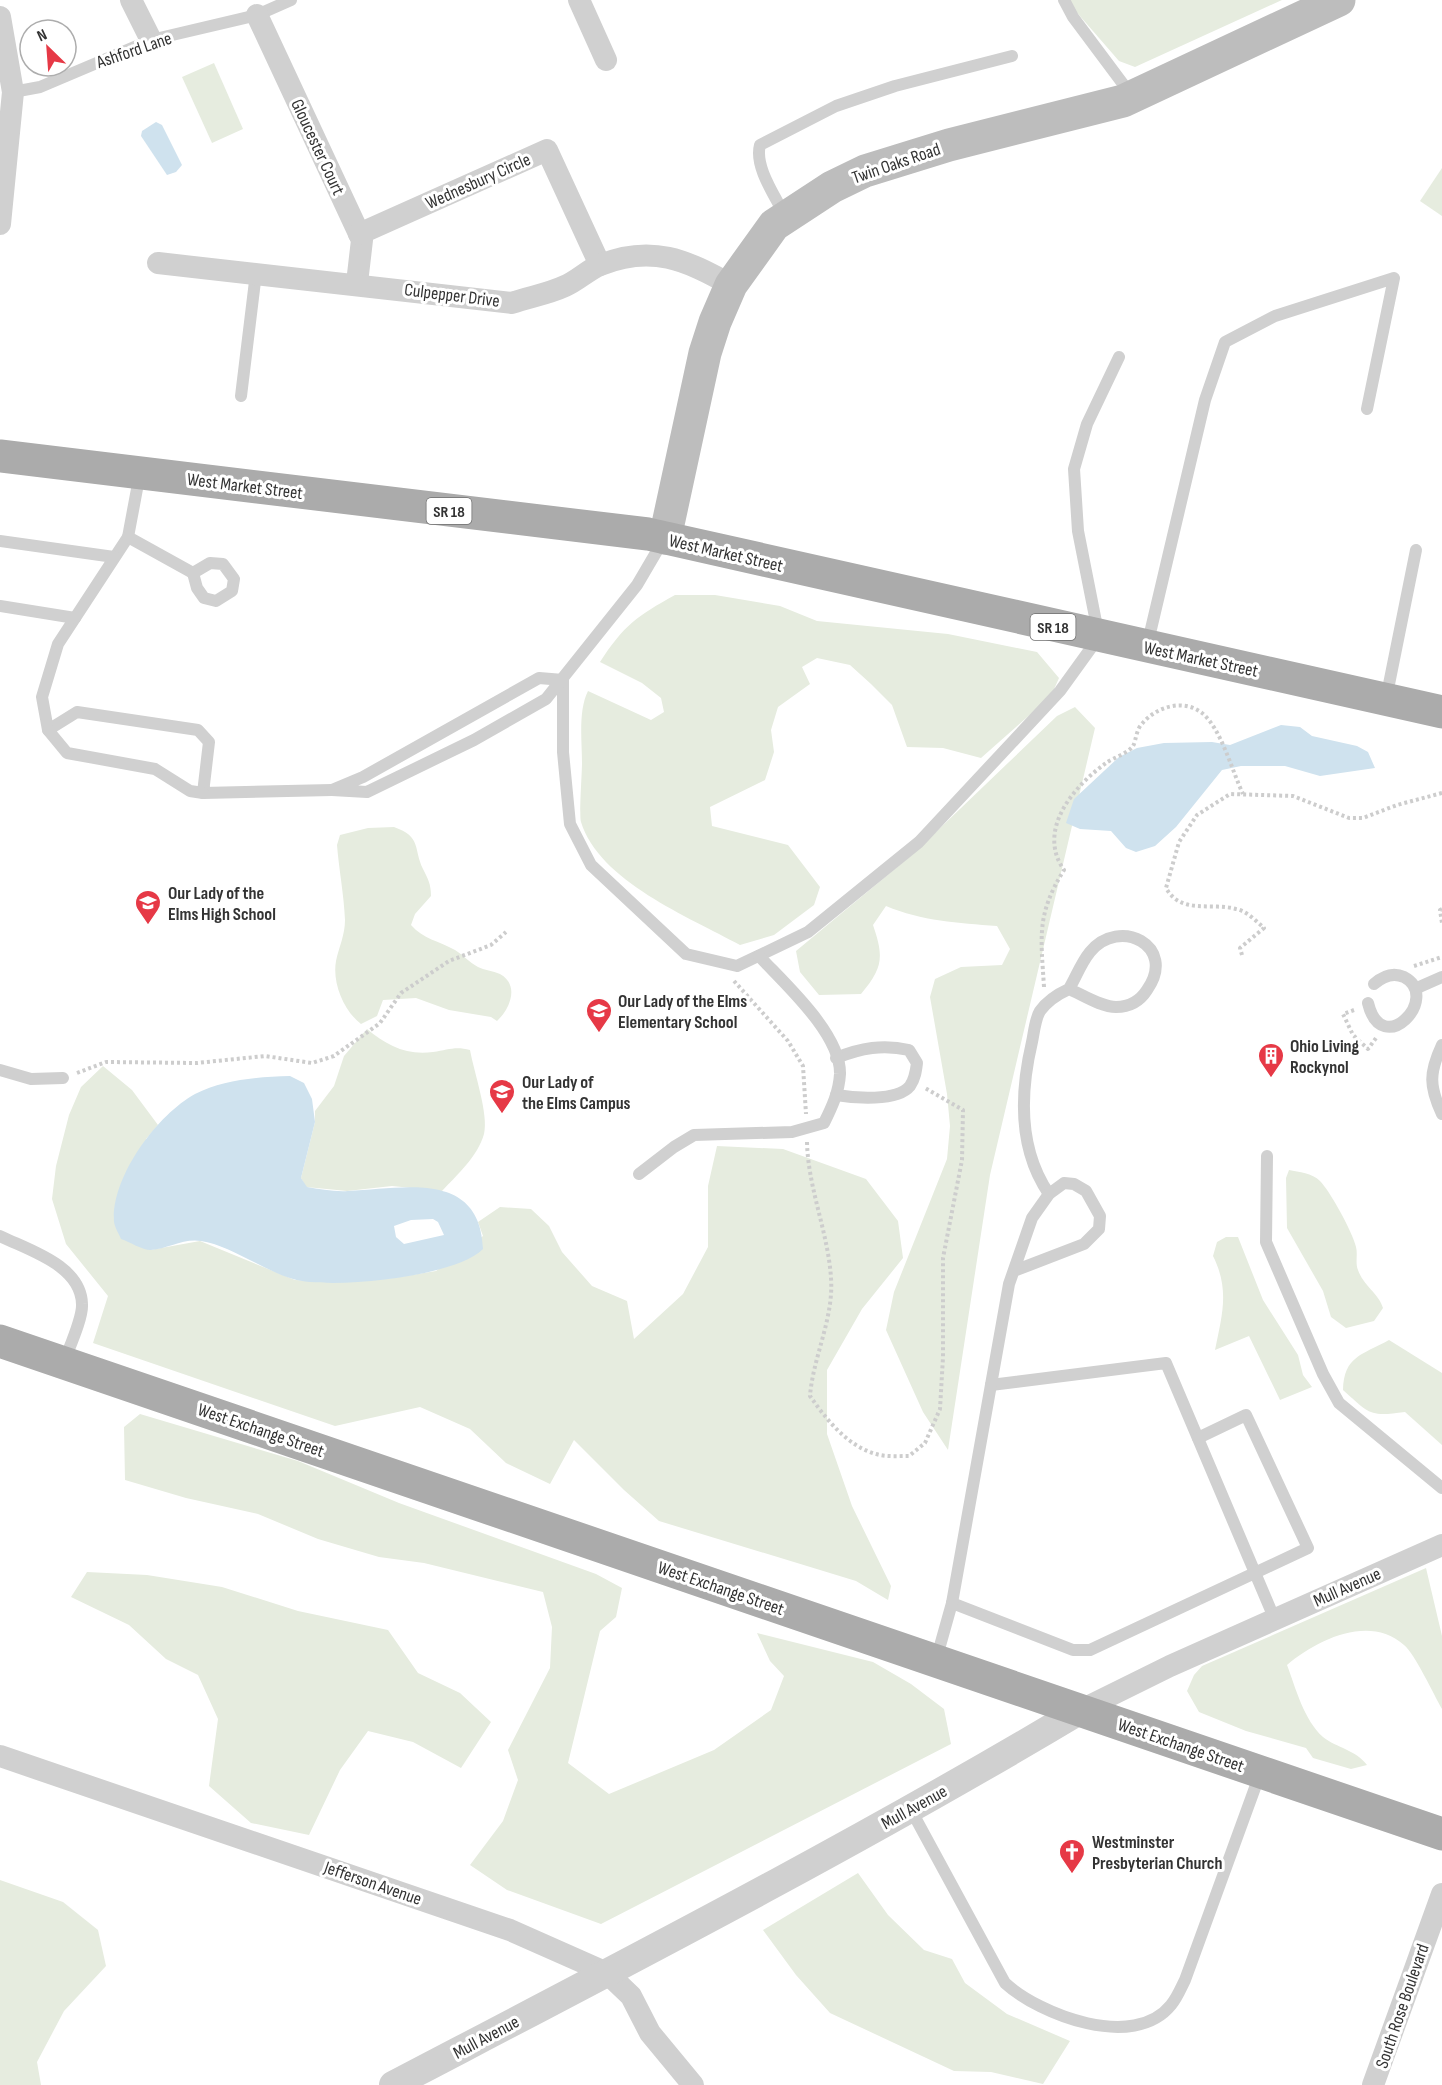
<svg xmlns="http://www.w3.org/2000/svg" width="1442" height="2085" font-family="'Sofia Sans Condensed',sans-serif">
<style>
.green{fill:#e6ecdf}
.water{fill:#cfe2ee;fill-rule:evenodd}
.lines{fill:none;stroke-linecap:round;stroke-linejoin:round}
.path{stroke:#cdcdcd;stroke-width:4;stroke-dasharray:3 3;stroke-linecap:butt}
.service{stroke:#d0d0d0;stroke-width:12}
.minor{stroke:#d0d0d0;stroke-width:22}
.tertiary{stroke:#d0d0d0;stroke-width:28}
.secondary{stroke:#bdbdbd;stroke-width:33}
.primary{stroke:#ababab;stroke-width:33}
.labels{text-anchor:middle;stroke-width:6;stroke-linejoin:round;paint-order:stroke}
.shield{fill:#fff;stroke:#707070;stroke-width:1.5}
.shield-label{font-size:16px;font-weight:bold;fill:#333}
.street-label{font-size:18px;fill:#333;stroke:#fff}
.poi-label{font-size:18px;font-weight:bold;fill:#333;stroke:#fff;text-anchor:start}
</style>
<rect width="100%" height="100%" fill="#fff"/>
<g class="green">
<polygon points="1066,0 1282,0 1135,67 1119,61"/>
<polygon points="214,63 243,129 212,143 182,77"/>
<polygon points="1442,168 1442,216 1420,201"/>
<path d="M 675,595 L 715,595 L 780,606 L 817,621 L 948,634 L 1037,652 L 1059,678 L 1051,696 L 981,758 L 943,748 L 907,747 L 892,705 L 871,684 L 850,665 L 817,658 L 802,667 L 810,684 L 778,707 L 771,730 L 774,752 L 765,780 L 710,807 L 712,826 L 788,845 L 820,887 L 814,905 L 774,935 L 740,945 C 689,917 599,881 581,822 C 579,816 582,774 582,763 C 582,741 578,711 588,691 L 651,720 L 664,712 L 661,698 L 642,683 L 600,662 C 624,625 637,616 675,595 Z"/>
<path d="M 1075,707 L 1095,728 L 990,1175 L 948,1450 L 923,1412 L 886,1330 L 894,1292 L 947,1159 L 950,1126 L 947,1094 L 930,997 L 935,979 L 961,967 L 1002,965 L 1010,949 L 997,926 C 958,923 922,921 886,906 L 873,925 C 884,957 883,968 861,994 L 819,995 L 800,972 L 796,951 L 913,854 L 1057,716 Z"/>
<path d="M 394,827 C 422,837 413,848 423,869 C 428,879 431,884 431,896 L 415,914 L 411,925 C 423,939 439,941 455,950 C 463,955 469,962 478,967 C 484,970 493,971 500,974 C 520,985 510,1009 497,1021 L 491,1017 L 449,1010 L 416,998 L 383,1000 L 377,1016 L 361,1024 C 344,1011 332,983 336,961 C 339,947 345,935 345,920 C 344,895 339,870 337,845 L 340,835 L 368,828 Z"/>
<path d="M 367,1029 C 386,1045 407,1056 433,1052 C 448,1050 455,1046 470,1050 C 474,1072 489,1115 484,1134 C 478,1156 457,1175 442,1191 L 392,1186 L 347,1191 L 306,1187 L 301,1178 L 315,1122 L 315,1111 L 334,1086 L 344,1056 Z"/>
<polygon points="103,1066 132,1090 158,1125 146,1139 150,1250 200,1241 295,1280 336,1282 393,1278 436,1271 483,1236 478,1222 500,1207 531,1209 549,1226 562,1252 592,1286 627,1301 634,1339 683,1294 708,1247 708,1186 717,1146 783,1149 866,1179 898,1221 903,1258 862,1309 827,1370 827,1434 852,1506 891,1586 888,1600 856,1581 659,1521 624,1490 574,1440 550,1484 506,1463 470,1429 420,1407 335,1426 93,1343 108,1296 66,1244 52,1199 56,1166 69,1115 81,1087"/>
<path d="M 1289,1170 C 1299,1172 1312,1173 1320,1181 C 1330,1191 1353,1233 1356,1247 C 1358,1254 1355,1263 1358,1270 C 1363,1285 1379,1294 1383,1308 L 1374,1321 L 1346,1328 L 1331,1317 L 1323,1291 L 1287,1228 L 1286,1178 Z"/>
<path d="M 1226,1237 L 1238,1237 L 1263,1300 L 1298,1355 L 1303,1375 L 1312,1387 L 1280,1400 L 1249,1336 L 1215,1350 C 1222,1315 1230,1290 1213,1256 L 1217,1242 Z"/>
<path d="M 1389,1340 L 1442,1373 L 1442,1445 L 1405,1412 C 1369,1417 1370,1414 1343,1390 C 1344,1356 1362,1355 1389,1340 Z"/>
<polygon points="140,1414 298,1461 399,1503 596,1574 622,1588 616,1617 600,1631 568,1763 609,1794 714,1750 771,1710 784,1676 770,1661 757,1633 873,1662 911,1684 944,1709 951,1744 601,1924 507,1890 470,1865 503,1821 518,1780 508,1750 550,1668 552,1627 543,1592 424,1563 379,1557 318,1539 258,1514 186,1498 125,1480 124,1427"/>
<path d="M 1426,1568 L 1442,1636 L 1442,1709 C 1434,1695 1415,1654 1404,1645 C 1369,1614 1317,1640 1287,1665 C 1296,1689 1304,1720 1323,1737 C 1337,1748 1356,1750 1367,1765 L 1351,1769 L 1313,1758 L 1306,1748 L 1246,1731 L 1199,1712 L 1187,1691 L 1194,1675 L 1202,1666 Z"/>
<polygon points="87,1572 147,1575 222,1587 298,1611 388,1630 418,1673 460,1693 491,1722 461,1768 413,1742 368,1731 340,1770 309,1835 251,1823 209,1786 218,1719 198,1675 166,1659 129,1625 71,1597"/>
<polygon points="858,1873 888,1915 924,1950 952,1959 965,1983 1007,2014 1070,2041 1043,2084 991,2072 954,2071 830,2013 796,1975 763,1930"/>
<polygon points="0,1880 63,1902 98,1930 106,1966 64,2011 37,2062 41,2085 0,2085"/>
</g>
<g class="water">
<polygon points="156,122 162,125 182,165 176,172 167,175 141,136 142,131"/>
<polygon points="1281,725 1300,727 1312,736 1357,746 1368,752 1375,768 1320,776 1285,766 1241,766 1222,770 1176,827 1155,846 1136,852 1126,848 1111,831 1080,829 1066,823 1074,799 1119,757 1137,748 1164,743 1212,742 1230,745"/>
<path d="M 290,1076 L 304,1083 L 312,1099 L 315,1122 L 301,1178 L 307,1187 C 320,1189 335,1192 348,1191 C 402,1189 480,1169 483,1249 C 456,1277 331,1290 293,1279 C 265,1271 229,1245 201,1241 C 184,1238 167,1249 151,1250 C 142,1250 130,1242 121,1239 C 119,1234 115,1228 114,1222 C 111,1177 157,1115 195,1094 C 224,1079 258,1077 290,1076 ZM 433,1219 L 438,1222 L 444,1235 L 404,1244 L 396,1237 L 394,1226 L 411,1220 Z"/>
</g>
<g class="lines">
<g class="path">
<polyline points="1442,909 1440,910 1442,923"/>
<path d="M 1242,955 L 1240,948 L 1264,928 C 1256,921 1247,911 1236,909 C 1211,902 1181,915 1166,888 L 1179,842 L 1197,815 L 1230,794 L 1293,796 L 1349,818 L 1363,818 L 1397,805 L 1442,793"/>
<polyline points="1414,966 1442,957"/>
<polyline points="734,981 788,1041 803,1066 806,1114"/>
<path d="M 1044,987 C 1041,937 1036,915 1064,870 C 1036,830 1074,786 1106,763 C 1113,758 1128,753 1133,746 C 1136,741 1136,731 1141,725 C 1155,707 1183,698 1202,713 C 1221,728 1232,771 1243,794"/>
<polyline points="1354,1010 1343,1014 1353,1035 1368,1049 1376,1038"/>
<polyline points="77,1073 106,1062 197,1063 265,1056 312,1063 334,1056 380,1023 401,993 449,961 491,945 506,932"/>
<path d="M 807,1142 C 808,1188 828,1232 831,1278 C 834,1318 813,1357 810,1396 C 826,1419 847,1446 876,1454 C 886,1457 898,1456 909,1456 L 925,1443 L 940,1409 L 943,1357 L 943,1258 L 962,1160 L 963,1110 L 925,1088"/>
</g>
<g class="service">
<polyline points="1064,0 1073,17 1132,96"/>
<polyline points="13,92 40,87 151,40 257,15 291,0"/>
<path d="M 785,216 C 776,197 754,167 760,145 L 836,106 L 895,86 L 1012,56"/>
<polyline points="241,396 256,273"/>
<polyline points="140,473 128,537 58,644 42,697 48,730 77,712 198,730 209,742 203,793 332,790"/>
<polyline points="128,537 193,573"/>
<polyline points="0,541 114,557"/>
<polygon points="210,563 223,564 234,579 232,591 216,601 204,598 197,588 193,573"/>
<polyline points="0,606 75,618"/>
<polyline points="1147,646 1205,400 1225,342 1275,316 1394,278 1367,409"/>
<polyline points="563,680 563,752 570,824 591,865 686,954 737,966 808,932 919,842 1060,691 1099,637 1078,531 1074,469 1087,424 1119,357"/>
<polyline points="563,680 539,678 363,777 332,790 367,792 474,740 546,699 637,585 664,539"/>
<polyline points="1386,699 1416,550"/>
<polyline points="48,730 67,753 155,769 190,791 203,793"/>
<polyline points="1417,988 1442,977"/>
<path d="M 1368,1003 C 1382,1061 1442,997 1404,977 C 1393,972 1383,976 1374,984"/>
<path d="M 1442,1045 C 1429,1073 1429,1086 1442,1114"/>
<polyline points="0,1070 31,1079 63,1078"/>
<path d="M 836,1095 C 854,1098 897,1102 910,1086 C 915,1079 916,1071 917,1063 L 909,1050 C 883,1044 861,1048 836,1058"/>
<polyline points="1267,1156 1266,1242 1323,1374 1339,1403 1442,1488"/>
<path d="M 639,1174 L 674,1147 L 694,1135 L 792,1132 L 824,1123 C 832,1107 839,1092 840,1074 C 841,1034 785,984 759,956"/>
<path d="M 1049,1194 C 1018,1149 1020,1093 1032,1042 C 1034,1033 1035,1019 1040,1011 C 1048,1000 1058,994 1069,989 C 1083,995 1101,1007 1116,1007 C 1129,1007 1140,1001 1147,990 C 1178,946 1119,916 1090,952 C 1081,963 1076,977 1069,989"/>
<path d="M 0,1236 C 28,1250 81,1265 82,1304 C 83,1318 69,1348 64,1362"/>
<polyline points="991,1385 1166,1363 1275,1620"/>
<polyline points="952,1603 1073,1650 1090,1650 1308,1548 1246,1415 1198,1438"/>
<polyline points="936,1660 952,1603 1009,1284 1032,1218 1049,1194 1064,1183 1074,1184 1086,1191 1100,1216 1099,1229 1084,1244 1014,1271"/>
<path d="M 910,1808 L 1005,1983 C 1040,2015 1134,2051 1171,2005 C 1177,1998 1181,1988 1185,1980 L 1260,1774"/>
</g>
<g class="minor">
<polyline points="131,0 151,40"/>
<polyline points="579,0 606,60"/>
<polyline points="257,15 362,240 357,283"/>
<polyline points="0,17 13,92 0,224"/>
<polyline points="359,234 547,150 600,265"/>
<path d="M 158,263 L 512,303 C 529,297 548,294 565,286 C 577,281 588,270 600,265 C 652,244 686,260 731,285"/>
<polyline points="1081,1710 1170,1666 1442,1545"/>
<polyline points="0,1756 510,1930 607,1973 631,1996 650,2033 693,2085"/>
<polyline points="1373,2085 1442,1894"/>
</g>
<path class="tertiary" d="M 393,2085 C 624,1964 857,1844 1081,1710"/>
<polyline class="secondary" points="665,538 705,353 715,322 731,285 774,225 832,187 865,171 949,145 1123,101 1339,0"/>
<g class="primary">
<polyline points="0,456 648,534 1442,712"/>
<polyline points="0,1341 1442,1834"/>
</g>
</g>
<defs>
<symbol id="school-pin" viewBox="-11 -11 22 30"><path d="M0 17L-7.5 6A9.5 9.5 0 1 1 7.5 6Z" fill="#e63946" stroke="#fff"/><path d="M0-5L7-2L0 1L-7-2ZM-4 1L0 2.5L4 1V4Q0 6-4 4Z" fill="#fff"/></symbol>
<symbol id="building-pin" viewBox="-11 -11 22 30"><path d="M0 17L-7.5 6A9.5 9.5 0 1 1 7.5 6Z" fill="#e63946" stroke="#fff"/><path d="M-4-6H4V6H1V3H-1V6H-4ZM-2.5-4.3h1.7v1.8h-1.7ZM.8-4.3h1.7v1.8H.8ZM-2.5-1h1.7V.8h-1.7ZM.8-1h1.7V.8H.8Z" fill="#fff"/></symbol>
<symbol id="church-pin" viewBox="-11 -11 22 30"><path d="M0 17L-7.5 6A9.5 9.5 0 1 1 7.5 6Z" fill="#e63946" stroke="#fff"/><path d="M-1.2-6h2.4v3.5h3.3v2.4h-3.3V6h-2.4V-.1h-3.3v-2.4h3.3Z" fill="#fff"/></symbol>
</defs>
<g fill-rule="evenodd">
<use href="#school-pin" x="133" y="888" width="30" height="40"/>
<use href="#school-pin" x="584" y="996" width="30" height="40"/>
<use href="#building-pin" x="1256" y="1041" width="30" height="40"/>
<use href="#school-pin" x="487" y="1077" width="30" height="40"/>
<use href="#church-pin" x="1057" y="1837" width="30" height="40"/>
</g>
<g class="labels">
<g class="shield">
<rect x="426.5" y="498" width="45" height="26" rx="4.5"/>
<rect x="1030.5" y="614" width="45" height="26" rx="4.5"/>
</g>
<g class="shield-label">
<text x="449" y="517">SR 18</text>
<text x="1053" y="633">SR 18</text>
</g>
<g class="street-label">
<text transform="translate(134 50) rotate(-19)" y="6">Ashford Lane</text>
<text transform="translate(318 147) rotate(65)" y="6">Gloucester Court</text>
<text transform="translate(896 163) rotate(-19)" y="6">Twin Oaks Road</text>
<text transform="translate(478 181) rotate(-24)" y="6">Wednesbury Circle</text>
<text transform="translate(452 295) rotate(7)" y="6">Culpepper Drive</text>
<text transform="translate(245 486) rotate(7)" y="6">West Market Street</text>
<text transform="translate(726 553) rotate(13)" y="6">West Market Street</text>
<text transform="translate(1201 659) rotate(12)" y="6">West Market Street</text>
<text transform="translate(261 1430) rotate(19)" y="6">West Exchange Street</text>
<text transform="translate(1347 1587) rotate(-24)" y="6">Mull Avenue</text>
<text transform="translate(721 1588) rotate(19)" y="6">West Exchange Street</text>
<text transform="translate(1181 1745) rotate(19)" y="6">West Exchange Street</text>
<text transform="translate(914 1807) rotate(-29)" y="6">Mull Avenue</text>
<text transform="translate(373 1883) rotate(19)" y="6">Jefferson Avenue</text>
<text transform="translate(1402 2006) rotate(-71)" y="6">South Rose Boulevard</text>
<text transform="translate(486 2037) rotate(-28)" y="6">Mull Avenue</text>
</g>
<g class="poi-label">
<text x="168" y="899">Our Lady of the<tspan x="168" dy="21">Elms High School</tspan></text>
<text x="618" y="1007">Our Lady of the Elms<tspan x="618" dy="21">Elementary School</tspan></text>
<text x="1290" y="1052">Ohio Living<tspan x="1290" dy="21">Rockynol</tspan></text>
<text x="522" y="1088">Our Lady of<tspan x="522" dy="21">the Elms Campus</tspan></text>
<text x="1092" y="1848">Westminster<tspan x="1092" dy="21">Presbyterian Church</tspan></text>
</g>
</g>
<g transform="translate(48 48) rotate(335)"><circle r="28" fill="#ffffff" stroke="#adadad" stroke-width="1.5"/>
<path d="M0-4.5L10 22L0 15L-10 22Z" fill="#e63946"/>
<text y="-9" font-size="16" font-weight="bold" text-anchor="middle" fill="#333333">N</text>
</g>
</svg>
